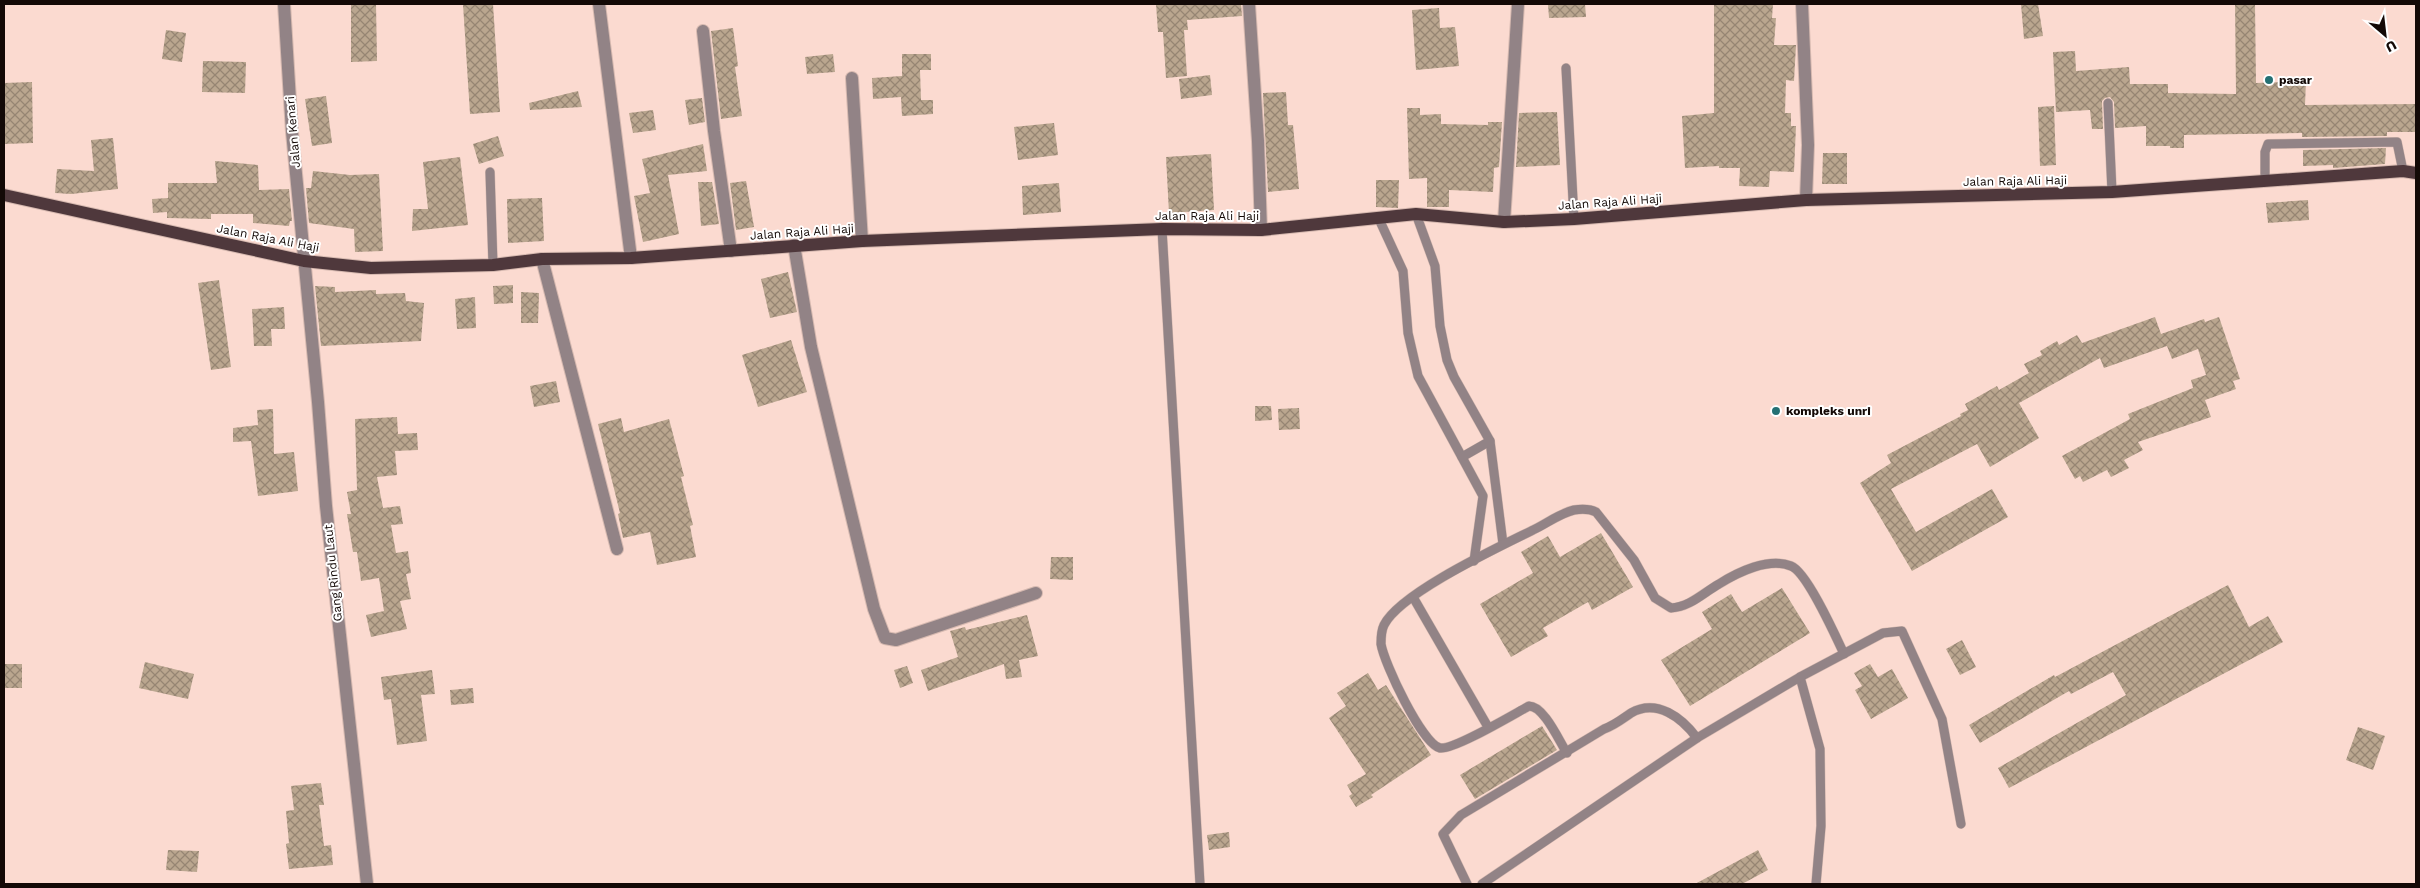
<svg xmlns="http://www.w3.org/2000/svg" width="2420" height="888" font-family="'Work Sans',sans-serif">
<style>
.building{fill:url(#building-cross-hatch)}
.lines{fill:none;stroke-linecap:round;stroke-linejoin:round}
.lane-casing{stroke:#d6b9b0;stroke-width:10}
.street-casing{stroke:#d6b9b0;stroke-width:14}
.primary-casing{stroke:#d6b9b0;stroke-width:14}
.lane{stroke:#928386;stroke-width:9}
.street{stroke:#928386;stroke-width:12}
.primary{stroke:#4f383c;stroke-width:12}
.poi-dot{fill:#257073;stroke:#fff;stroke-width:2}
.labels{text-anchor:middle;stroke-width:4;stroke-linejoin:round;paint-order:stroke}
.poi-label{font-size:12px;font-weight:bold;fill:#130906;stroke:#fff;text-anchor:start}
.street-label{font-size:12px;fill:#130906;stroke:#fff}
</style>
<defs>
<pattern id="building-cross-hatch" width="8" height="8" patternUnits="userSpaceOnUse" patternTransform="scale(1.25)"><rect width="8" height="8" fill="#baa68f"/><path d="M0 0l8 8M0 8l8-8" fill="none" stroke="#968573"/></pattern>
</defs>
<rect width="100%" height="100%" fill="#fbdad0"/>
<g class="building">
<polygon points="351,4 376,4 377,61 351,62"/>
<polygon points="463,4 493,4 500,112 470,114"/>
<polygon points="1156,4 1241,4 1242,16 1187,20 1188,30 1184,30 1187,76 1166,78 1163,32 1158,32"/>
<polygon points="1548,4 1585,4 1586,17 1549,18"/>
<polygon points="1714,4 1773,4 1772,18 1776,18 1774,45 1796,45 1794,81 1786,80 1785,113 1791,113 1791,126 1796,126 1794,172 1770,171 1769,187 1739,186 1740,168 1719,168 1719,166 1685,168 1682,116 1714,113"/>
<polygon points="2021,4 2038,4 2043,36 2024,39"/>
<polygon points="2235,4 2255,4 2256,83 2306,81 2305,105 2416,104 2416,132 2387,132 2387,136 2302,137 2302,133 2184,135 2184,148 2170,148 2170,146 2146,146 2146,126 2115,128 2114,102 2110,97 2105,98 2102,101 2103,129 2092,129 2090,110 2056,112 2053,52 2075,51 2076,71 2129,67 2130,84 2168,84 2168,93 2236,94"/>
<polygon points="1439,8 1440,28 1455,27 1459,66 1416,70 1412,10"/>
<polygon points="733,28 738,66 735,67 742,116 721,119 711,31"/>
<polygon points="166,30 186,33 182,62 162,59"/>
<polygon points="833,54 835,72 807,74 805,57"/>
<polygon points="902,54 931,54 931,70 920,70 921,100 933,100 933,114 902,116 901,97 873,99 872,78 902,76"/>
<polygon points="203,61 246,62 245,93 202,92"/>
<polygon points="1210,75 1212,95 1181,99 1179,79"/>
<polygon points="32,82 33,143 4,144 4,83"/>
<polygon points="578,91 582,107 530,110 529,103"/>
<polygon points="1286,92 1288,125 1293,125 1299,189 1268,192 1263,93"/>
<polygon points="326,96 332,143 312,146 305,99"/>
<polygon points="702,98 705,122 689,125 685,100"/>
<polygon points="2054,106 2056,165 2040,166 2038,107"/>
<polygon points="1407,108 1420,108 1420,115 1441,114 1441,124 1488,125 1488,122 1502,122 1499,167 1494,168 1493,192 1449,190 1449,207 1427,207 1427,178 1409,179"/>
<polygon points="653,110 656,130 633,133 629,113"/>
<polygon points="1557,112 1560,165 1516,167 1519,113"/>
<polygon points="1054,123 1058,155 1018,160 1014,127"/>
<polygon points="498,136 504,156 479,164 473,144"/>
<polygon points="113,138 118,189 71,194 55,193 57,169 94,171 91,140"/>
<polygon points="703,144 707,171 668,175 679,234 643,242 634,196 650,193 642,159"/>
<polygon points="2386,148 2385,164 2333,168 2333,165 2303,166 2303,150"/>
<polygon points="1823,153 1847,153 1847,184 1822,184"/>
<polygon points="1211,154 1214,210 1169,213 1166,157"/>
<polygon points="460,157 468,225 412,231 413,209 428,209 423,162"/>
<polygon points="215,161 258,165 259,190 289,189 292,221 290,221 289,226 253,223 253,214 211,214 211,219 167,218 167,212 153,213 152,199 168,198 168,183 217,183"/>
<polygon points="313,171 350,175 379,174 383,251 355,252 354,229 309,223 306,188 311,188"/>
<polygon points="1376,180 1399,180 1398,208 1376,207"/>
<polygon points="746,181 754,227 736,230 730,183"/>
<polygon points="698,182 712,182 719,224 701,226"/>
<polygon points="1059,183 1061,212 1023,215 1022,186"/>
<polygon points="542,198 544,241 508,243 507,199"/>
<polygon points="2308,200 2309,220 2268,223 2266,203"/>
<polygon points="788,272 797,312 770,318 761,279"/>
<polygon points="219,280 231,367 211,370 198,283"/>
<polygon points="513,285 513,303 494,304 493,286"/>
<polygon points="315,286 335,287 335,292 376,290 376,294 405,293 406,301 424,303 421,341 321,346"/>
<polygon points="521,292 539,293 538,323 521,323"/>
<polygon points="475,297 476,328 457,329 455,299"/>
<polygon points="284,307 285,329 271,329 272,346 254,346 252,309"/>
<polygon points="2155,317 2161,334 2204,319 2205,322 2219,317 2240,379 2233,381 2236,389 2205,400 2211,417 2138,442 2143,450 2124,460 2129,468 2111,477 2107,470 2083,482 2080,476 2075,479 2062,456 2130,419 2128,414 2193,388 2191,380 2206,375 2198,349 2172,359 2167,346 2104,368 2100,358 2019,403 2039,438 1990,467 1977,444 1891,489 1916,532 1992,489 2008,517 1912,571 1860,483 1891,463 1887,455 1961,416 1960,414 1968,410 1965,404 1997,386 1999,390 2029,373 2024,364 2042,355 2040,351 2057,341 2059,345 2077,335 2082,343"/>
<polygon points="791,340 807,392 758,407 742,355"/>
<polygon points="556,381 560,402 534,407 530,386"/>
<polygon points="1255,406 1271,406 1272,420 1255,421"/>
<polygon points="1299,408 1300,429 1279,430 1278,409"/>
<polygon points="273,409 274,454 294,452 298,491 258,496 251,441 233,442 233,428 258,425 257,410"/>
<polygon points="397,417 398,434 417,433 418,450 395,451 397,475 377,477 383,508 400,506 403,524 391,525 396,553 408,551 411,573 406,574 411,599 400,601 407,629 371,637 366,615 384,611 379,578 361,581 357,552 353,552 347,514 351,514 347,492 357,490 355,419"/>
<polygon points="621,418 624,432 669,419 684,476 681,477 693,525 690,526 696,557 657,565 650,532 623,538 618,514 620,513 598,424"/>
<polygon points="1601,533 1633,587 1592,610 1588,602 1543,628 1548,636 1511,657 1480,604 1533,573 1521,552 1548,536 1560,557"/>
<polygon points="1051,557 1073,557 1073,580 1050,579"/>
<polygon points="2228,585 2249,627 2268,616 2283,642 2009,788 1998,768 2126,695 2113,672 2071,694 2069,691 1980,743 1969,725 2054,675 2055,677"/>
<polygon points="1782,588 1810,633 1690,706 1661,660 1712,629 1702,612 1731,594 1742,612"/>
<polygon points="1027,615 1038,656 1019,660 1022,677 1006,679 1004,664 928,691 921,670 958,657 950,631 965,627 966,630"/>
<polygon points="1962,640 1976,667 1960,675 1946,649"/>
<polygon points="145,662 194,674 188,699 139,688"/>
<rect x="4" y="664" width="18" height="24"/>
<polygon points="1870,664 1878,677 1892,669 1908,698 1871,719 1855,690 1862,686 1854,673"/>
<polygon points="907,666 913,683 900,688 894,670"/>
<polygon points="432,670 435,694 421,695 427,741 397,745 391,699 384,700 381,677"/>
<polygon points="1368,673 1378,690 1386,685 1431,755 1371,795 1373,797 1356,807 1349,796 1352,794 1347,785 1366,774 1329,718 1346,706 1337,693"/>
<polygon points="473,688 474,703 451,705 450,690"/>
<polygon points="1542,726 1557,750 1475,799 1460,775"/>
<polygon points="2358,727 2385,736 2373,770 2346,760"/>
<polygon points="321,783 324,805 319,805 324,846 331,845 333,865 289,869 286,844 289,843 286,811 294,810 291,786"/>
<polygon points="1229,832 1230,847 1209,850 1207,835"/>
<polygon points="168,850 199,851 197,872 166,870"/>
<polygon points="1758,850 1768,870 1742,884 1695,884"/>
</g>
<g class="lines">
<defs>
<g id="lane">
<polyline points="1566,68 1574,219"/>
<polyline points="2108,103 2112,192"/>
<polyline points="490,172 493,265"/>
<polyline points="2265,180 2265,152 2268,144 2397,142 2403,171"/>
<polyline points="1416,214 1435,266 1440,326 1447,360 1454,377 1490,441 1503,544"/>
<polyline points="1378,217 1403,271 1408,333 1418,376 1483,496 1474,561"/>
<polyline points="1162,229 1200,884"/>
<polyline points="1462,457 1490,441"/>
<polyline points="1413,597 1488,727"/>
<polyline points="1800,677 1820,749 1821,826 1816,884"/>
<path d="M 1567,753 C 1559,741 1544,706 1529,706 C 1514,714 1454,750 1440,748 C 1422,744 1384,663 1381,644 C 1381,638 1381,631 1384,625 C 1400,593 1499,547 1533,530 C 1546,524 1560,513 1574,510 C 1581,509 1590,509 1596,512 L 1634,560 L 1655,598 L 1671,608 C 1690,607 1703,593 1719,584 C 1738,572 1769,557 1791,566 C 1807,572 1836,637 1844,654"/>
<path d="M 1467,884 L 1443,834 L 1461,815 L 1604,729 C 1615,725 1622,719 1631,713 C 1657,698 1682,718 1697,738 L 1800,677 L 1883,633 L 1902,631 L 1942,719 L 1961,824"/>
<polyline points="1482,884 1697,738"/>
</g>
<g id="street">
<polyline points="284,4 292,132 318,402 326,506 367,884"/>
<polyline points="599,4 631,258"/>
<polyline points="1249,4 1258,141 1261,230"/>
<polyline points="1802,4 1808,145 1806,200"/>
<polyline points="703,31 714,131 731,251"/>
<polyline points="852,78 862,241"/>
<polyline points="1504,222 1518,4"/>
<polyline points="794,245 811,347 874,609 885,638 896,640 1036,593"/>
<polyline points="542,259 617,549"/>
</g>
<polyline id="primary" points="4,195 304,261 371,268 493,265 542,259 631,258 862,241 1162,229 1261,230 1416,214 1504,222 1574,219 1806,200 2112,192 2403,171 2416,173"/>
</defs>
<use href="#lane" class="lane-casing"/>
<use href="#street" class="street-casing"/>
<use href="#primary" class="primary-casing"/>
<use href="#lane" class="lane"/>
<use href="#street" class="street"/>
<use href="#primary" class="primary"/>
</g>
<g class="poi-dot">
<circle cx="2269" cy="80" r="5"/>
<circle cx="1776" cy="411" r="5"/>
</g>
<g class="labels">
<g class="poi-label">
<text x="2279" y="84">pasar</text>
<text x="1786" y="415">kompleks unri</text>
</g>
<g class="street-label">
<text transform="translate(293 132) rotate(-95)" y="4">Jalan Kenari</text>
<text transform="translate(2015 181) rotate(-1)" y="4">Jalan Raja Ali Haji</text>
<text transform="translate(1610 202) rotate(-4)" y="4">Jalan Raja Ali Haji</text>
<text x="1207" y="220">Jalan Raja Ali Haji</text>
<text transform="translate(802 232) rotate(-4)" y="4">Jalan Raja Ali Haji</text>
<text transform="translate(268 238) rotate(11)" y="4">Jalan Raja Ali Haji</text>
<text transform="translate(333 573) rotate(-96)" y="4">Gang Rindu Laut</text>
</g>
</g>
<rect width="2420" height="888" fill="none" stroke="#130906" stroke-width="10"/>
<g transform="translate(2385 35) rotate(152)" stroke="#ffffff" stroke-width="4" paint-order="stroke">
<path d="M0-4L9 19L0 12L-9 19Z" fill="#130906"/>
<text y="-8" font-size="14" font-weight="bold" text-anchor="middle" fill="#130906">U</text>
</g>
</svg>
